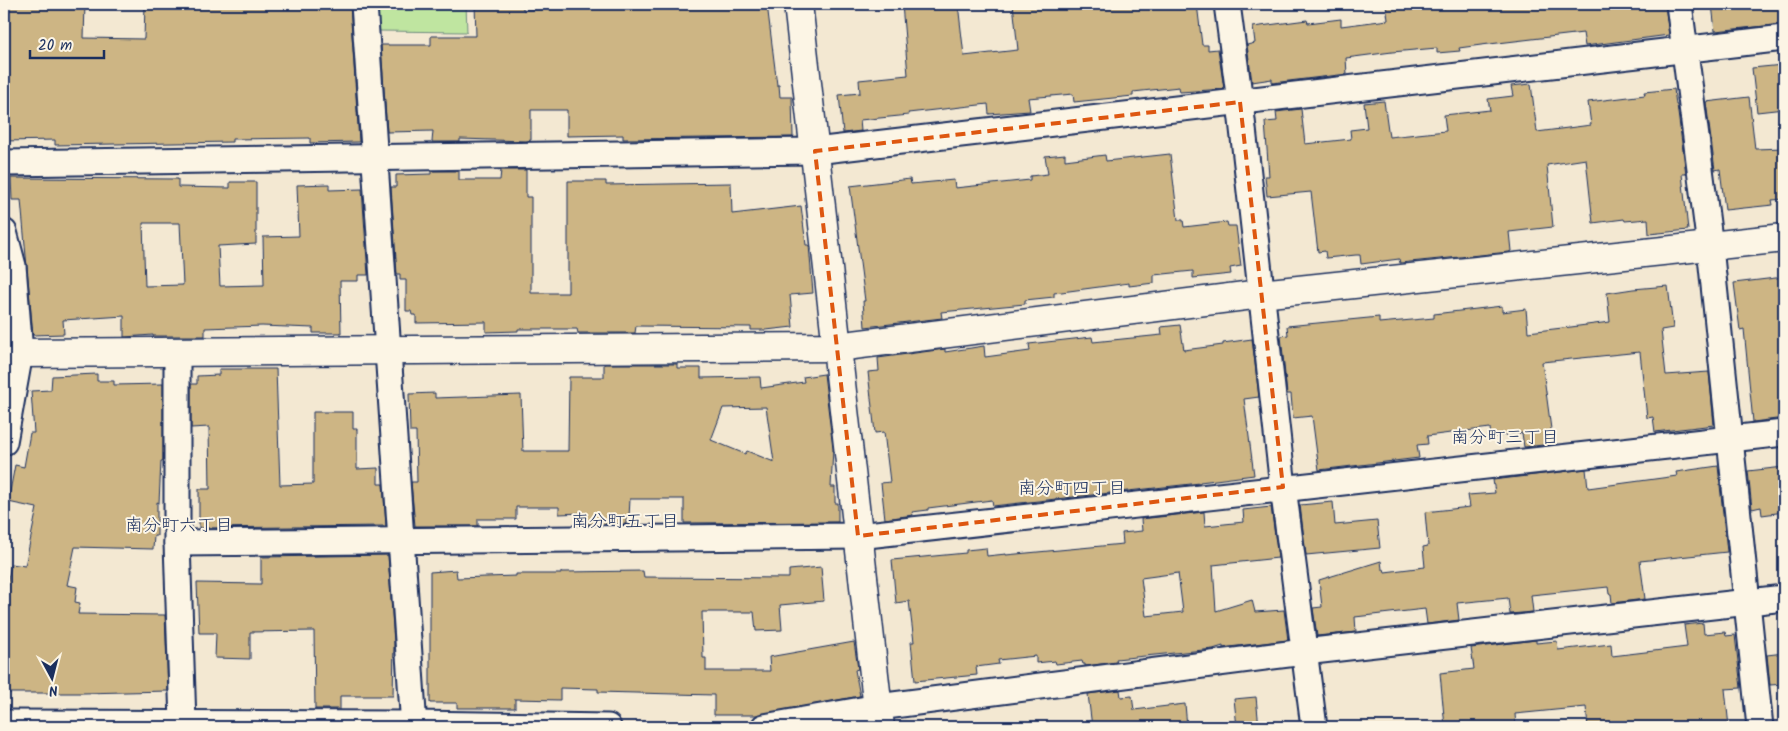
<svg xmlns="http://www.w3.org/2000/svg" width="1788" height="731" font-family="Kalam,'Klee One',sans-serif">
<style>
.green{fill:#bfe5a0;stroke:#6d8a7f}
.building{fill:#cdb584;stroke:#1b2f5e;fill-rule:evenodd}
.lines{fill:none;stroke-linecap:round;stroke-linejoin:round}
.minor-casing{stroke:#1b2f5e;stroke-width:29}
.tertiary-casing{stroke:#1b2f5e;stroke-width:31}
.minor{stroke:#fcf5e5;stroke-width:25}
.tertiary{stroke:#fcf5e5;stroke-width:28}
.marked{fill:none;stroke:#de5710;stroke-width:4;stroke-dasharray:10 6;stroke-linejoin:round}
.labels{text-anchor:middle;stroke-width:4;stroke-linejoin:round;paint-order:stroke}
.neighbourhood-label{font-size:18px;fill:#1b2f5e;stroke:#fcf5e5}
</style>
<rect width="100%" height="100%" fill="#f3e8d2"/>
<filter id="ink" filterUnits="userSpaceOnUse"><feTurbulence type="fractalNoise" baseFrequency=".02" numOctaves="2"/><feDisplacementMap in="SourceGraphic" scale="10" xChannelSelector="R" yChannelSelector="G"/><feConvolveMatrix kernelMatrix="1 2 1 2 8 2 1 2 1" color-interpolation-filters="sRGB"/></filter>
<g filter="url(#ink)">
<polygon class="green" points="376,4 466,4 467,32 378,31"/>
<g class="building">
<polygon points="4,4 85,4 84,38 144,39 145,4 350,4 359,142 310,143 310,138 232,139 232,142 55,145 55,140 4,141"/>
<polygon points="475,4 523,4 523,10 567,9 567,4 767,4 777,85 779,85 780,97 792,97 793,137 623,139 623,135 567,136 567,110 531,110 531,140 526,141 460,139 460,142 432,142 433,131 387,132 381,45 431,45 431,36 476,36"/>
<polygon points="902,4 958,4 964,56 1018,50 1013,4 1197,4 1202,45 1208,45 1208,50 1218,49 1224,89 1180,92 1179,87 1133,92 1133,96 1074,102 1073,94 1028,98 1030,111 989,114 988,104 908,113 909,115 860,120 861,131 843,133 839,95 860,93 859,80 908,75"/>
<polygon points="1386,4 1627,4 1627,8 1665,4 1669,35 1585,46 1583,33 1481,45 1459,48 1460,51 1437,53 1437,48 1392,52 1346,58 1347,74 1272,83 1272,79 1252,82 1247,45 1255,43 1253,27 1307,20 1308,23 1341,19 1341,26 1388,20"/>
<polygon points="1712,4 1784,4 1784,24 1715,31"/>
<polygon points="1783,65 1784,109 1757,112 1752,68"/>
<polygon points="1531,84 1537,132 1591,125 1588,102 1645,95 1644,92 1674,89 1676,105 1677,105 1686,174 1682,174 1688,230 1649,234 1648,219 1625,221 1624,219 1593,223 1586,159 1547,165 1553,227 1509,232 1511,251 1509,252 1400,263 1399,259 1361,264 1360,255 1356,255 1326,258 1325,251 1318,252 1311,192 1267,196 1265,176 1269,176 1265,122 1277,121 1276,112 1301,109 1305,144 1351,139 1350,130 1367,128 1364,103 1384,101 1389,137 1446,131 1444,115 1490,110 1488,99 1513,96 1511,86"/>
<polygon points="1749,97 1755,149 1784,148 1784,199 1772,200 1773,205 1725,210 1720,169 1715,170 1706,102"/>
<polygon points="1065,154 1065,160 1105,155 1106,161 1170,154 1178,220 1183,220 1184,227 1227,222 1228,226 1236,226 1241,266 1230,268 1231,274 1193,278 1193,271 1154,275 1154,283 1129,286 1129,283 1054,293 1054,297 1025,300 1025,304 941,312 942,318 865,327 863,301 865,301 850,186 910,179 911,184 954,180 955,188 1030,180 1030,176 1048,174 1045,156"/>
<polygon points="501,170 526,170 526,197 531,197 531,293 568,293 568,181 606,181 606,185 731,183 732,214 801,206 806,245 809,245 813,293 790,295 793,327 766,330 751,330 751,327 636,326 635,333 578,333 577,329 518,329 518,331 486,332 486,322 416,323 416,315 412,315 411,311 406,311 406,280 400,280 400,274 397,274 391,187 396,187 396,175 431,174 431,171 459,171 459,180 500,180"/>
<path d="M 11,178 L 178,179 L 178,187 L 230,188 L 230,182 L 256,182 L 256,244 L 218,246 L 220,286 L 264,285 L 263,237 L 299,236 L 297,185 L 329,184 L 329,190 L 362,189 L 368,275 L 358,275 L 358,281 L 340,281 L 341,333 L 313,333 L 313,328 L 262,326 L 205,328 L 205,336 L 153,336 L 153,335 L 124,337 L 124,316 L 63,320 L 64,334 L 33,335 L 21,200 L 12,200 ZM 143,223 L 180,223 L 183,285 L 145,286 Z"/>
<polygon points="1784,277 1784,418 1753,422 1744,329 1740,330 1734,283"/>
<polygon points="1668,286 1673,328 1661,330 1666,375 1709,372 1714,425 1655,432 1653,417 1647,418 1640,352 1542,362 1553,444 1524,447 1522,433 1491,437 1490,428 1427,436 1428,444 1417,445 1419,458 1319,470 1312,416 1293,418 1291,394 1287,394 1281,336 1288,335 1287,326 1379,317 1379,323 1434,318 1434,314 1502,306 1502,312 1526,309 1528,332 1571,327 1610,322 1607,293 1633,289"/>
<polygon points="1180,325 1184,350 1223,345 1223,343 1252,339 1259,397 1244,399 1254,475 1200,482 1200,483 993,506 992,500 928,508 928,510 912,512 913,515 885,519 881,483 890,482 884,432 875,433 868,372 879,371 878,358 945,349 945,352 984,346 985,357 1030,351 1029,344 1092,337 1093,342 1162,335 1161,327"/>
<path d="M 604,364 L 677,364 L 677,368 L 701,368 L 701,378 L 760,377 L 761,388 L 804,382 L 803,377 L 824,374 L 833,449 L 831,487 L 835,487 L 835,503 L 838,503 L 838,522 L 684,523 L 684,499 L 630,499 L 629,517 L 626,517 L 626,524 L 583,524 L 583,513 L 559,514 L 559,507 L 516,507 L 516,519 L 478,519 L 478,526 L 415,526 L 411,482 L 417,482 L 416,432 L 410,432 L 409,394 L 435,393 L 435,398 L 521,395 L 523,451 L 568,451 L 569,377 L 604,377 ZM 766,407 L 774,462 L 747,451 L 745,454 L 711,440 L 723,408 Z"/>
<polygon points="219,369 276,369 280,485 313,484 313,412 353,412 353,429 357,429 357,469 378,468 378,484 383,484 386,526 199,528 199,489 210,489 209,427 191,428 191,384 197,384 197,376 219,375"/>
<polygon points="97,374 97,381 114,381 114,385 163,384 163,461 161,461 159,503 157,502 157,536 154,536 153,549 75,547 67,585 77,587 75,602 80,603 78,614 165,615 168,691 83,693 4,693 4,602 11,564 25,566 37,508 8,502 15,465 24,467 30,433 34,433 31,391 51,390 52,376"/>
<polygon points="1718,466 1727,552 1640,561 1645,599 1612,603 1611,594 1609,594 1608,587 1531,595 1533,612 1510,614 1508,598 1457,603 1459,620 1427,624 1425,609 1355,617 1356,632 1317,636 1313,608 1322,607 1319,580 1381,561 1382,569 1384,569 1385,572 1425,567 1423,547 1428,546 1425,512 1470,507 1468,495 1495,493 1493,480 1586,469 1588,488 1677,476 1676,472"/>
<polygon points="1784,467 1784,512 1762,515 1761,507 1752,509 1748,471"/>
<polygon points="1333,502 1335,525 1377,521 1380,548 1306,555 1300,505"/>
<path d="M 1271,507 L 1278,558 L 1213,565 L 1216,611 L 1252,600 L 1255,612 L 1284,610 L 1288,640 L 1229,647 L 1223,648 L 1223,646 L 1213,649 L 1116,659 L 1117,662 L 1085,666 L 1085,664 L 1083,664 L 1082,661 L 1056,664 L 1055,661 L 1036,663 L 1036,656 L 998,660 L 999,664 L 976,667 L 977,675 L 915,681 L 911,642 L 914,642 L 909,601 L 896,603 L 892,560 L 966,553 L 966,550 L 986,548 L 987,556 L 1006,554 L 1006,555 L 1123,544 L 1122,533 L 1142,531 L 1141,519 L 1204,512 L 1205,526 L 1244,522 L 1243,510 ZM 1178,573 L 1183,612 L 1146,616 L 1141,578 Z"/>
<polygon points="388,555 394,643 393,696 340,696 340,709 315,709 314,631 250,632 250,659 215,658 216,633 199,633 197,583 261,584 261,557"/>
<polygon points="821,567 824,601 780,605 782,630 756,631 754,612 702,612 703,658 706,658 706,671 770,671 769,657 854,642 858,669 855,670 860,696 757,715 714,715 714,695 598,692 598,689 560,688 560,700 515,699 515,708 457,708 457,703 430,703 430,572 456,570 457,578 516,576 516,574 561,574 561,572 565,572 643,571 644,577 789,578 789,570"/>
<polygon points="1703,623 1704,634 1725,632 1726,636 1735,635 1741,688 1725,689 1729,727 1588,727 1586,707 1515,714 1516,727 1445,727 1440,673 1474,669 1471,648 1536,640 1536,643 1557,641 1558,650 1611,644 1612,656 1687,647 1684,625"/>
<polygon points="1784,653 1784,684 1770,685 1767,655"/>
<polygon points="1120,690 1121,697 1132,696 1134,710 1185,704 1187,727 1092,727 1088,694"/>
<polygon points="1256,697 1259,727 1237,727 1234,699"/>
</g>
<g class="lines">
<defs>
<g id="minor">
<polyline points="364,4 414,727"/>
<polyline points="1227,4 1240,102 1283,487 1314,727"/>
<polyline points="1679,4 1710,247 1760,727"/>
<polyline points="4,163 815,151 1784,38"/>
<polyline points="4,232 13,266 20,353 4,442"/>
<polyline points="177,352 177,543 183,723"/>
<polyline points="177,543 858,536 1784,433"/>
<polyline points="4,723 413,724 608,727"/>
<polyline points="764,727 878,707 1304,652 1784,598"/>
</g>
<g id="tertiary">
<polyline points="798,4 880,727"/>
<polyline points="4,350 20,353 837,347 1261,294 1784,238"/>
</g>
</defs>
<use href="#minor" class="minor-casing"/>
<use href="#tertiary" class="tertiary-casing"/>
<use href="#minor" class="minor"/>
<use href="#tertiary" class="tertiary"/>
</g>
</g>
<path class="marked" d="M 1240,102 L 1283,487 L 858,536 L 815,151 Z"/>
<g class="labels">
<g class="neighbourhood-label">
<text x="1505" y="443">南分町三丁目</text>
<text x="1072" y="494">南分町四丁目</text>
<text x="625" y="527">南分町五丁目</text>
<text x="179" y="531">南分町六丁目</text>
</g>
</g>
<rect width="1788" height="731" fill="none" stroke="#fcf5e5" stroke-width="20"/>
<rect x="10" y="10" width="1768" height="711" fill="none" stroke="#1b2f5e" stroke-width="2" filter="url(#ink)"/>
<g transform="translate(52 678) rotate(173)" stroke="#fcf5e5" stroke-width="4" paint-order="stroke">
<path d="M0-4L9 19L0 12L-9 19Z" fill="#1b2f5e"/>
<text y="-8" font-size="14" font-weight="bold" text-anchor="middle" fill="#1b2f5e">N</text>
</g>
<path d="M30 50v8h74v-8" fill="none" stroke="#1b2f5e" stroke-width="2.5"/>
<text x="38" y="50" font-size="15" fill="#1b2f5e" stroke="#fcf5e5" stroke-width="4" paint-order="stroke">20 m</text>
</svg>
